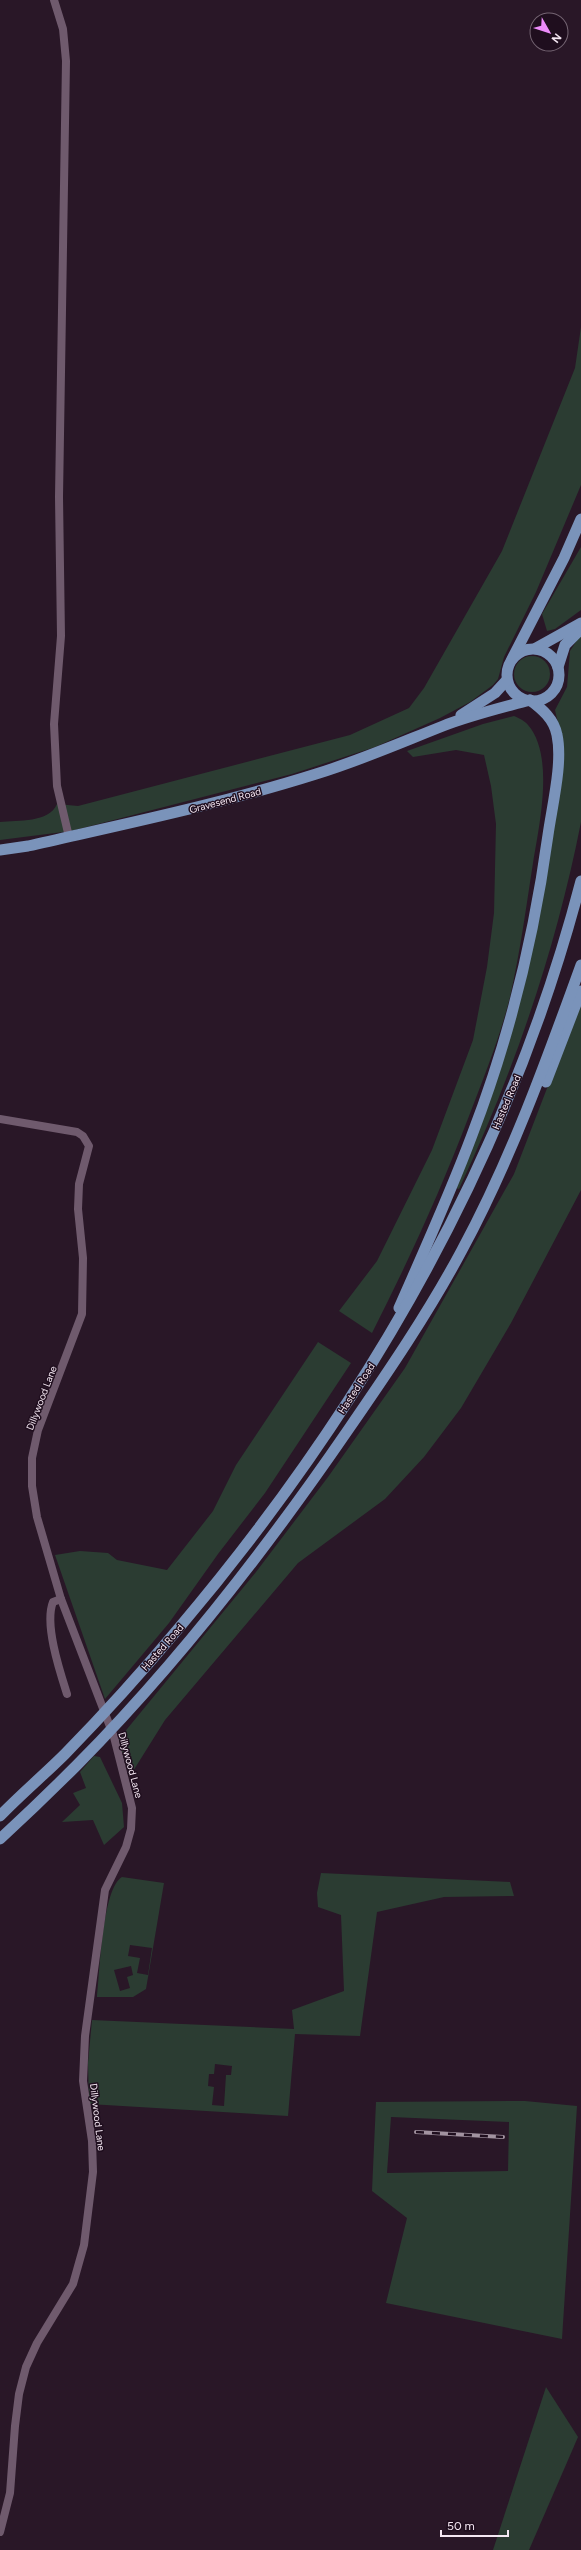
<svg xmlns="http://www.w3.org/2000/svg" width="581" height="2550" font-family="Figtree,sans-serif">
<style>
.green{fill:#2b3c32;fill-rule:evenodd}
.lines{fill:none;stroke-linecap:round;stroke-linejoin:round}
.minor{stroke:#6f5a6d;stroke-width:8}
.primary{stroke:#7a93ba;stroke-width:11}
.rail-casing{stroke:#a293a0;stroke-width:4}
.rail{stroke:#1f0e1e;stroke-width:2.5;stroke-dasharray:8;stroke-linecap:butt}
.labels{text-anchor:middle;stroke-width:3;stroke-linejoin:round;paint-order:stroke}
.street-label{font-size:10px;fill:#f5e8f3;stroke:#1f0e1e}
</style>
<rect width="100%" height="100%" fill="#291727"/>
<g class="green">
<path d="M 581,327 L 581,485 L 536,592 L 504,657 L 498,679 L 493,685 L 470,702 L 440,718 L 375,747 L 292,774 L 71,831 L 0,840 L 0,822 C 18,820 49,823 57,804 L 78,806 L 350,735 L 409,708 L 424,688 L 502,551 L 575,368 Z"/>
<polygon points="581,547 581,610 555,629 547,631 542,614"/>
<path d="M 581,634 L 581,822 C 556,949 514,1072 459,1189 L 456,1188 L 507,1047 L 561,736 L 555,710 L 567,687 L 570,651 Z"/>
<circle cx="532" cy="674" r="18"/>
<path d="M 514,716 C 519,718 525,721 528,725 C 555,756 539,826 533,863 C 526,908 520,953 510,997 C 500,1037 484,1077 469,1116 C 441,1190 408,1262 372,1333 L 339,1311 L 377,1261 L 432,1150 L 473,1040 L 487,967 L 494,913 L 496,824 L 491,786 L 484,755 L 456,750 L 413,757 L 407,751 L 483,724 Z"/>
<polygon points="581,1000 581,1190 511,1323 461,1408 424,1457 385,1499 298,1563 165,1720 130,1776 118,1740 256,1572 328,1477 405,1368 514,1174"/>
<polygon points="318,1342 351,1363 265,1493 218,1554 169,1623 105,1699 55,1555 80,1551 108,1553 117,1560 167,1570 213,1511 236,1465"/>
<polygon points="94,1756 100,1757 122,1803 124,1827 104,1845 93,1820 62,1822 80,1805 73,1793 86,1788 80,1772"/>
<path d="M 321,1873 L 510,1882 L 514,1896 L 444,1897 L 377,1912 L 360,2036 L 295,2034 L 288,2116 L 89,2104 L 88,2063 L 92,2020 L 294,2029 L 292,2010 L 344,1991 L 341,1915 L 318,1907 L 317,1893 ZM 215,2064 L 232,2066 L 231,2075 L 226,2075 L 224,2106 L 212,2105 L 214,2087 L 208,2086 L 209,2074 L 214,2074 Z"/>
<path d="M 122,1877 L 164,1883 L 146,1989 L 133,1997 L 97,1997 C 100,1971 102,1889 122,1877 ZM 130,1945 L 152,1948 L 148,1975 L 137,1973 L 140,1958 L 128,1956 ZM 131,1966 L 133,1975 L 127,1977 L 130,1988 L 120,1991 L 114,1970 Z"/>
<path d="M 525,2101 L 577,2106 L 562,2339 L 386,2303 L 407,2218 L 372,2191 L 376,2102 ZM 391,2117 L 509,2122 L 508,2171 L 387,2173 Z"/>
<polygon points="546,2387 578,2437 529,2550 493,2550"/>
</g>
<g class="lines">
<g class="minor">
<polyline points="54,0 63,29 66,61 59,497 61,636 54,724 57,786 69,837"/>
<polyline points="0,1119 77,1132 83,1136 89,1146 79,1184 78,1209 83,1258 82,1314 38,1430 32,1458 32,1486 37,1517 61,1599 114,1737 132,1808 131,1829 126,1847 105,1890 85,2036 83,2081 92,2141 93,2172 84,2245 73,2284 37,2343 26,2367 19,2394 15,2426 10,2493 0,2532"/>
<path d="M 61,1599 L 53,1602 C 44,1624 60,1672 67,1694"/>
</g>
<g class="primary">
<polyline points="536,648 581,623"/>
<circle cx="533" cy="675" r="26"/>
<polyline points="512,659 564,558 581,519"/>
<polyline points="558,667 565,645 578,632"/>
<polyline points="461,715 495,693 506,681"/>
<path d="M 0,850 L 28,846 C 124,824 221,804 316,774 C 359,761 400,743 443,726 C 471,715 501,708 530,700"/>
<polyline points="546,1082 581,991"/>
<path d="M 399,1308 C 424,1251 450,1194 472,1135 C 509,1039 534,937 548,835 C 552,806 563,763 557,735 C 554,719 542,709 530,700"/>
<path d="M 0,1816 C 21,1794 44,1775 65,1754 C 104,1714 142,1672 178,1629 C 365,1408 508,1162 581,881"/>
<path d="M 0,1839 C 26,1815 52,1790 77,1765 C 178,1663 267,1548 348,1430 C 388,1372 429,1312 462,1250 C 511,1159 546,1062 581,965"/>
</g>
<defs>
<polyline id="rail" points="416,2132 503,2137"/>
</defs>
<use href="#rail" class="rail-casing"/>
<use href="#rail" class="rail"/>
</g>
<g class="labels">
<g class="street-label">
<text transform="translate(225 800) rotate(-15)" y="4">Gravesend Road</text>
<text transform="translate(506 1102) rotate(-67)" y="4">Hasted Road</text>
<text transform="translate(356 1388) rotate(-57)" y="4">Hasted Road</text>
<text transform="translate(41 1398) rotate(-69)" y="4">Dillywood Lane</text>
<text transform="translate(162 1647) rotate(-49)" y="4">Hasted Road</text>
<text transform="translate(131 1765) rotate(75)" y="4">Dillywood Lane</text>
<text transform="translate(98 2117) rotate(83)" y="4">Dillywood Lane</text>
</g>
</g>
<g transform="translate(549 32) rotate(129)"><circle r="19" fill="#1f0e1e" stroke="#756573"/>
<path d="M0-3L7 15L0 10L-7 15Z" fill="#ed8cfa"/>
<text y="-6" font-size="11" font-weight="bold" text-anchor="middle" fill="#f5e8f3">N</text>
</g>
<path d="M441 2530v6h67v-6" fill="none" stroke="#f5e8f3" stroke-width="2"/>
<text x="447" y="2530" font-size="12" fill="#f5e8f3" stroke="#1f0e1e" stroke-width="3" paint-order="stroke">50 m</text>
</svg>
